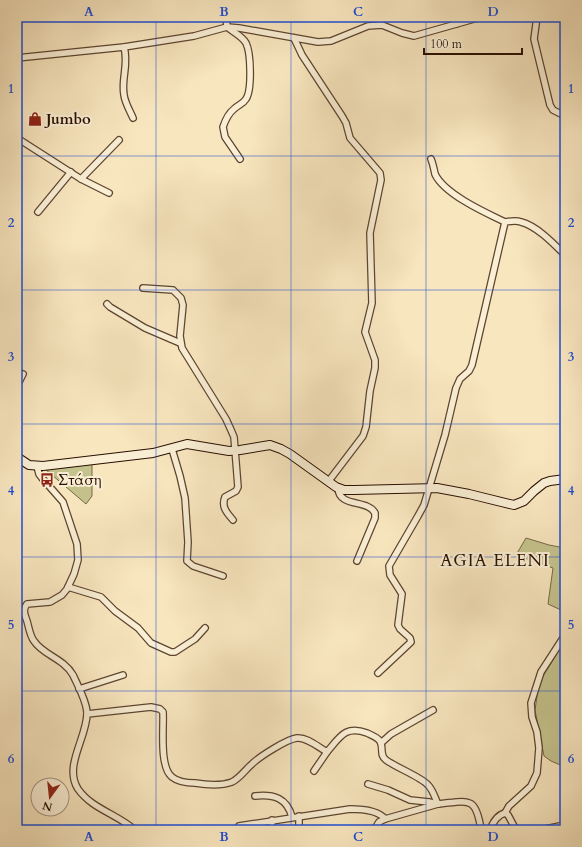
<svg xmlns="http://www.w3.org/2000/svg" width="582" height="847" font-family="Cardo,serif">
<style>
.green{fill:#c5c38d;stroke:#776946}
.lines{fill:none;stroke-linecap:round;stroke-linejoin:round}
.street-casing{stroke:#5d4530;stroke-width:8}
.secondary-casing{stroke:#290f00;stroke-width:10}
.street{stroke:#faefd5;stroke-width:5.5}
.secondary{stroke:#faefd5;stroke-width:8}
.grid{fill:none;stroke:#1d4ed8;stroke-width:1;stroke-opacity:0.55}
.labels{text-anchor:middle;stroke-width:4;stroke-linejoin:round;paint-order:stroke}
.poi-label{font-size:15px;font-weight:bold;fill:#290f00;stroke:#faefd5;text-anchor:start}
.quarter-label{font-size:17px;letter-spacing:1px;fill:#290f00;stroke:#faefd5}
.neatline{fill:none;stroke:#1d4ed8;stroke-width:1.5}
.grid-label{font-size:13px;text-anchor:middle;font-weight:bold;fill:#1d4ed8}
</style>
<rect width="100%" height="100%" fill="#f8e6bf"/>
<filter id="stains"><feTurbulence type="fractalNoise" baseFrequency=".005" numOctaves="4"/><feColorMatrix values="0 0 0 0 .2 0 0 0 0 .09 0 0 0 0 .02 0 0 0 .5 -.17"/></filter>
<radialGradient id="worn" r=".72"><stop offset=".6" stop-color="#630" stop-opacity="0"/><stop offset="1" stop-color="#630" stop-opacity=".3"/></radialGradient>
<g class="green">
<polygon points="92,462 92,496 86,504 45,469"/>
<polygon points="526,538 549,545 565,548 565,615 561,610 548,604 553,568 516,555"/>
<polygon points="565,640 565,767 551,761 544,756 535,710 539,683"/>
</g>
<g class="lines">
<defs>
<g id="street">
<path d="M 226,17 L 227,27 C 233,32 242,36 246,43 C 251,53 252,90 246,99 C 243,104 238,105 234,109 C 229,113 225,121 223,127 L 225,137 L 240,159"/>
<polyline points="456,17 456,24"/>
<polyline points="537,17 534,39 550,105 553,110 565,116"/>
<polyline points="294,38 302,55 342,116 346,123 350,138 380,173 381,180 370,233 372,303 365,332 375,360 375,368 370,391 366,427 363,436 328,482"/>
<path d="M 124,47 C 129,65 121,78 124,95 C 125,103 130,111 133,118"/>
<polyline points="17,58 124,47 194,36 227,27 239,28 318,42 331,41 368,26 382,25 402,33 414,36 481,17"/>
<polyline points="17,138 81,179 109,193"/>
<path d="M 431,159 C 433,164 434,169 435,174 C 444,194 486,213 505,222"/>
<polyline points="81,179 119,140"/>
<polyline points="38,212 71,172"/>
<path d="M 143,288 L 173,290 L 181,298 L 183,305 L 180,336 L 182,348 L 226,419 L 231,430 L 234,437 L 238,487 L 236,491 L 225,497 C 221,507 227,513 233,520"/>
<polyline points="107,304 110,307 145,328 180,343"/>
<polyline points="17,386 23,374"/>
<polyline points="172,449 180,476 185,498 188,542 187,561 193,566 223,576"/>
<path d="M 37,466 L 39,474 L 42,478 L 63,502 L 77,544 L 78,560 L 74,574 L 67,589 L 62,595 L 50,602 L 27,604 C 22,610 25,615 27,621 C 29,628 30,636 34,641 C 43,655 63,658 73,675 C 78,686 86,700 87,712 C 88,736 63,766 78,789 C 92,809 117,814 135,830"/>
<path d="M 338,488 C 339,508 368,499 375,513 L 375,518 L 357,561"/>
<polyline points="68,587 101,597 115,611 138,628 151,643 171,652 175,652 195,639 205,628"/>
<path d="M 378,673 L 411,642 L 410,638 L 400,629 L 398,625 L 402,594 L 390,575 L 389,566 L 418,516 L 424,505 L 445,435 L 456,388 L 460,379 L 469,371 L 472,365 L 505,222 C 511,221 516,220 521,222 C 537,226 554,244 565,255"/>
<polyline points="79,689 123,675"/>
<path d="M 87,714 L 151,707 L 160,709 L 163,712 C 164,727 159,767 172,777 C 178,782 188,783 195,783 C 207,785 221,786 232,782 C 240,778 245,770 252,764 C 259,757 287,739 297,738 C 307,737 318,747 327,752 C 340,737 345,725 367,733 C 371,735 377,737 380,741 C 384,748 379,755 386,760 C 397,768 421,777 428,785 C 433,790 435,798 438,804 C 468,801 476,795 481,830"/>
<polyline points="381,743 391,734 433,710"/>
<polyline points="314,771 327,752"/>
<polyline points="368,784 388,790 410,800 429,802 438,804"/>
<path d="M 255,796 C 274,794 287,798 292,817"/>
<polyline points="505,813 509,806 531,786 537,773 539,748 537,732 532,717 531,703 541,672 565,635"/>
<path d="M 239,826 L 350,809 C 360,809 378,810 385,819"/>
<polyline points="271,830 272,820"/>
<polyline points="299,830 299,816"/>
<polyline points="374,830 379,822 385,819 438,804"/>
<path d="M 490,830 C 493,822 497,815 505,813 L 508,815 L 516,830"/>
<polyline points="540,830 565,825"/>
</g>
<polyline id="secondary" points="17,457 29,465 43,466 153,453 187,444 229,451 240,450 270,445 281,449 290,454 336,487 344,490 354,490 437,488 469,494 514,505 524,501 534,491 544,483 550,481 565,479"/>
</defs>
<use href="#street" class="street-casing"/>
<use href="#secondary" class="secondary-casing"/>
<use href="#street" class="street"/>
<use href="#secondary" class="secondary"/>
</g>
<path class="grid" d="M 156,17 L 156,830M 291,17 L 291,830M 426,17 L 426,830M 17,156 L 565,156M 17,290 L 565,290M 17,424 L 565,424M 17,557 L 565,557M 17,691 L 565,691"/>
<defs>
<symbol id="shop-bare" viewBox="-9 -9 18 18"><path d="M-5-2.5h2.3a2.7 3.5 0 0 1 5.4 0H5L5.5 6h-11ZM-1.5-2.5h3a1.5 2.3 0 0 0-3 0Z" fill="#8f2418" stroke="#faefd5" stroke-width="2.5" paint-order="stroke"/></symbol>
<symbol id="bus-bare" viewBox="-9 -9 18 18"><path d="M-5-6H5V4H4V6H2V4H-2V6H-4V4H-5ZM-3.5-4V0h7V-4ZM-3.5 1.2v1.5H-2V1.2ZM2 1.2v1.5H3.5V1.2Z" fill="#8f2418" stroke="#faefd5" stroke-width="2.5" paint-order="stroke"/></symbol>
</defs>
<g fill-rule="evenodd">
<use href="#shop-bare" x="25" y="109" width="20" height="20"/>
<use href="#bus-bare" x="37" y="470" width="20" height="20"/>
</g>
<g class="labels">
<g class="poi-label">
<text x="46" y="124">Jumbo</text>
<text x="58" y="485">Στάση</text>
</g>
<g class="quarter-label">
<text x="495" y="566">AGIA ELENI</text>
</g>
</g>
<rect width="582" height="847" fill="none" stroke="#f8e6bf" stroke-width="44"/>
<g transform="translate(50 797) rotate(195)"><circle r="19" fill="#faefd5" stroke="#a69580"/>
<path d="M0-3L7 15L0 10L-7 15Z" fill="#8f2418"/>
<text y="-6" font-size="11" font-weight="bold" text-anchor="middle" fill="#290f00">N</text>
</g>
<path d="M424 48v6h98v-6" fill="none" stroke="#290f00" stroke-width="2"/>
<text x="430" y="48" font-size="12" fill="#290f00" stroke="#faefd5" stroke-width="3" paint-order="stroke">100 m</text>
<rect x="22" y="22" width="538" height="803" class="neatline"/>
<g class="grid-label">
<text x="89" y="16">A</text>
<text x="224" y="16">B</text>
<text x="358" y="16">C</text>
<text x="493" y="16">D</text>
<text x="11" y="93">1</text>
<text x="571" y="93">1</text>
<text x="11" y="227">2</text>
<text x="571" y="227">2</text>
<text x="11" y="361">3</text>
<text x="571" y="361">3</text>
<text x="11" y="495">4</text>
<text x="571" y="495">4</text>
<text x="11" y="629">5</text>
<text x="571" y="629">5</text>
<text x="11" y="763">6</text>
<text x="571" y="763">6</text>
<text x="89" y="841">A</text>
<text x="224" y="841">B</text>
<text x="358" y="841">C</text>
<text x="493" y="841">D</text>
</g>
<rect width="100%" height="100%" filter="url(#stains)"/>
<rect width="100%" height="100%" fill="url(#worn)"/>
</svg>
